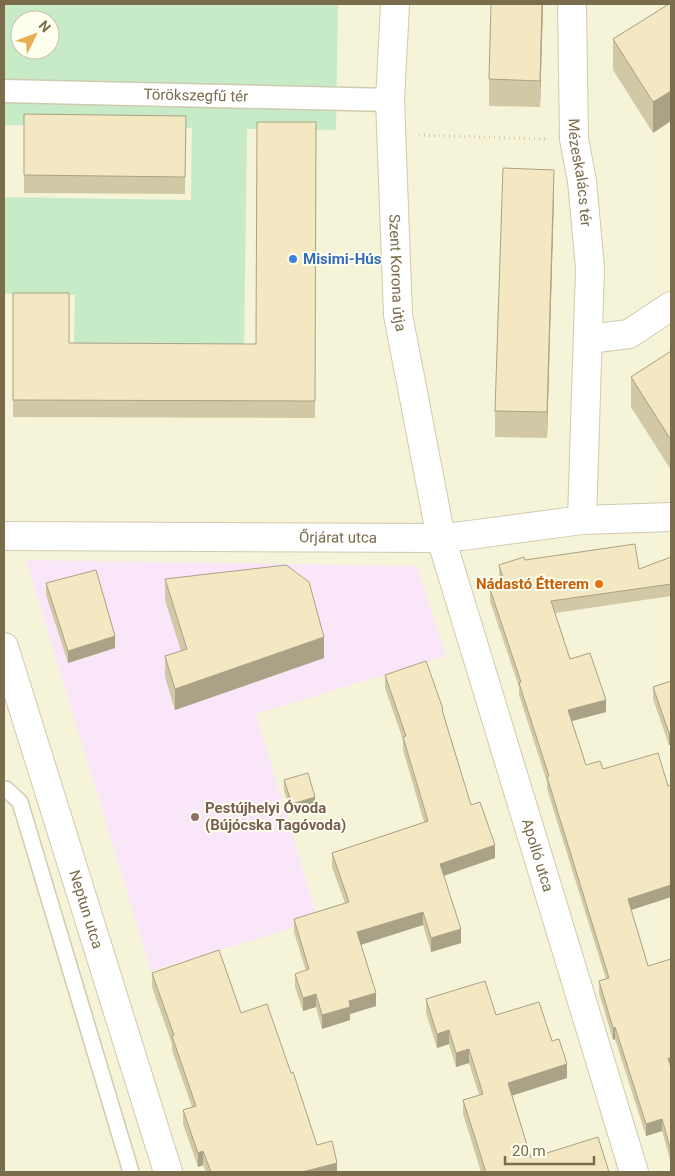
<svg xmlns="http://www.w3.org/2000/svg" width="675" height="1176" font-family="Roboto,sans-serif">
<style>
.residential{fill:#f5f3d8;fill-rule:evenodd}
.education{fill:#fae6f9}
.green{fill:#c7ebc7;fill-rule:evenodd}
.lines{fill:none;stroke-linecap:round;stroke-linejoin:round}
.service-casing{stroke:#d0caae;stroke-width:18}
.pedestrian-casing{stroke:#d0caae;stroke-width:25}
.minor-casing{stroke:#d0caae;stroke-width:30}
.tertiary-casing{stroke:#d0caae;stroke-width:30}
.path{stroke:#d8cda3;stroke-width:3;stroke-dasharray:1 4;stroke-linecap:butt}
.service{stroke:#fff;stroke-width:15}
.pedestrian{stroke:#fff;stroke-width:22}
.minor{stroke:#fff;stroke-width:28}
.tertiary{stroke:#fff;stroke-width:28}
.wall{fill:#d1c8a6}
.shaded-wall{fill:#aaa287}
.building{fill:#f3e8c1;stroke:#aaa287}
.shop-dot{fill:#3f7fe0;stroke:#fffff0;stroke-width:2}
.food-dot{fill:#e8710a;stroke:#fffff0;stroke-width:2}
.education-dot{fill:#8d6e63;stroke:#fffff0;stroke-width:2}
.labels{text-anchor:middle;stroke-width:4;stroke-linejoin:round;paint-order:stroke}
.street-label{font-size:15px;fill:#796d4c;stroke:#fffff0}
.shop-label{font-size:15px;font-weight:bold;fill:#366cbe;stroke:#fffff0;text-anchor:start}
.food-label{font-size:15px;font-weight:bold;fill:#c56008;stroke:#fffff0;text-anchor:end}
.education-label{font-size:15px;font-weight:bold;fill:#785e54;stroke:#fffff0;text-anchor:start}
</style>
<rect width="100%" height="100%" fill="#fdfde9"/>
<path class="residential" d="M 4,4 L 671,4 L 671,1172 L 4,1172 ZM 20,20 L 50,20 L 50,50 L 20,50 Z"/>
<polygon class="education" points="26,560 417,566 446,656 256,714 318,920 151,971"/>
<path class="green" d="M 4,4 L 338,4 L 336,130 L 247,129 L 244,351 L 74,348 L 75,295 L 4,294 L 4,197 L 191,200 L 192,128 L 4,125 ZM 20,20 L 50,20 L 50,50 L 20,50 Z"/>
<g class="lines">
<defs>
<polyline id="service" points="4,789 6,789 20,802 131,1172"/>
<g id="pedestrian">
<path id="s1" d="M 4,91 L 390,100"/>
</g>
<g id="minor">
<path id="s2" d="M 572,4 L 574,139 L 582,181 L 590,268 L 582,520"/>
<polyline points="589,339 629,334 671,306"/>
<path id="s3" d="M 4,536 L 441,538 L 462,536 L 582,520 L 671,517"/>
<path id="s4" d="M 4,647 L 168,1172"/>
</g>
<g id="tertiary">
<path id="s5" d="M 395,4 L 390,100 L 398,315 L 441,538 L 634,1172"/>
</g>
</defs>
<use href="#service" class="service-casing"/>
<use href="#pedestrian" class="pedestrian-casing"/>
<use href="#minor" class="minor-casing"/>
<use href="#tertiary" class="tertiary-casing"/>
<polyline class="path" points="419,135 545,139"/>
<use href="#service" class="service"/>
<use href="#pedestrian" class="pedestrian"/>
<use href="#minor" class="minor"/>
<use href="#tertiary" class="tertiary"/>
</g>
<g class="wall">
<polygon points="543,4 540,107 489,106 489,79"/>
<polygon points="669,4 653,133 613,70 613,39"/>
<polygon points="24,114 186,116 185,194 24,193"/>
<polygon points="316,122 315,418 13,417 13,293 69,343 256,344"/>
<polygon points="554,196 547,438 495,437 495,411"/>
<polygon points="671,351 671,470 631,407 631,377"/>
<polygon points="671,557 671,596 555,613 570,659 606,712 572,721 586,765 668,786 671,785 671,897 631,910 648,966 671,959 671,1163 662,1131 646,1136 615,1039 613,1040 599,993 599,981 606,979 547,789 547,782 519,695 519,687 490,601 490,589 502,585 499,577 499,565 525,560 639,569"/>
<polygon points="165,579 324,658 175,710 165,677 165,656 181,651 165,600"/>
<polygon points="46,583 115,648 68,663 46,595"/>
<polygon points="385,675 443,714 471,805 495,858 444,876 461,943 431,952 423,925 360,945 376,1006 350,1014 350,1020 322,1029 316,1007 303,1011 295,987 295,974 306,971 294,932 294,919 345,903 332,867 332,853 424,822 403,750 403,740 385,688"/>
<polygon points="671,681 671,745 669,745 653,699 653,687"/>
<polygon points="284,780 315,807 292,814 284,791"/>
<polygon points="152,973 241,1013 291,1073 317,1145 337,1172 206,1172 203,1165 198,1167 183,1124 183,1110 192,1107 172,1050 172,1044 152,987"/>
<polygon points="426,999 496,1015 552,1041 567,1078 512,1095 531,1158 609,1172 481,1172 463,1114 463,1100 479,1095 469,1063 456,1067 449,1044 437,1048 426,1013"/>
</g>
<g class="shaded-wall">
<polygon points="542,4 543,4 540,107 540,81"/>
<polygon points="671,91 671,121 653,133 653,102"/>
<polygon points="554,170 554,196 547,438 547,412"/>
<polygon points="115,636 115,648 68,663 68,651"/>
<polygon points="324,637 324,658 175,710 175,689"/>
<polygon points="606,700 606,712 568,722 568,710"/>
<rect x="669" y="733" width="2" height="12"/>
<polygon points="315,797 315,807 292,814 292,804"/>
<polygon points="495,845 495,858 440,877 440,864"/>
<polygon points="671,885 671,897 628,911 628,899"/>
<polygon points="423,912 423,925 357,946 357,932"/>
<polygon points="461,929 461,943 431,952 431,938"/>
<polygon points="376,993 376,1006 350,1014 350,1020 322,1029 322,1015 349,1001"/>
<polygon points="316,994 316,1007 303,1011 303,998"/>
<polygon points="615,1027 615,1039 613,1040 613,1028"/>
<polygon points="449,1030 449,1044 437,1048 437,1034"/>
<polygon points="469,1049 469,1063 456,1067 456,1053"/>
<polygon points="668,1058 671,1058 671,1070"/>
<polygon points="567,1064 567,1078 508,1097 508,1083"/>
<polygon points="662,1119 662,1131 646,1136 646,1124"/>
<polygon points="203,1151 203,1165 198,1167 198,1153"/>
<polygon points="337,1163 337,1172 302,1172"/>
</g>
<g class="building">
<polygon points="491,4 542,4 540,81 489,79"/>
<polygon points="669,4 671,4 671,91 653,102 613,39"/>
<polygon points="24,114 186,116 185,177 24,175"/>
<polygon points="257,122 316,122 315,401 13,400 13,293 69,293 69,343 256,344"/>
<polygon points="503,168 554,170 547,412 495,411"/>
<polygon points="671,351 671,440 631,377"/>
<polygon points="635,544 639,569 671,557 671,584 551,601 570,659 590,653 606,700 568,710 586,765 600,761 603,769 658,753 668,786 671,785 671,885 628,899 648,966 671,959 671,1058 668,1058 671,1068 671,1151 662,1119 646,1124 615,1027 613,1028 599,981 609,978 547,777 549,776 519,683 521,682 490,589 505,584 499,565 524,557 525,560"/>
<polygon points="286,565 309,582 324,637 175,689 165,656 187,649 165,579"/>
<polygon points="96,570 115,636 68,651 46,583"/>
<polygon points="426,661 443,709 442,710 471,805 480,802 495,845 440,864 461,929 431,938 423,912 357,932 376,993 349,1001 350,1007 322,1015 316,994 303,998 295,974 309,969 294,919 349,902 332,853 428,821 403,737 406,736 385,675"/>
<polygon points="671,681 671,733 669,733 653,687"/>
<polygon points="308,773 315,797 292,804 284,780"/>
<polygon points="219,950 241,1013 267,1004 291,1073 293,1072 317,1145 332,1141 337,1163 302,1172 211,1172 203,1151 198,1153 183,1110 196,1106 172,1036 174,1035 152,973"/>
<polygon points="485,981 496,1015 539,1002 552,1041 559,1039 567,1064 508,1083 531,1158 598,1137 609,1172 486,1172 463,1100 483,1094 469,1049 456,1053 449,1030 437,1034 426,999"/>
</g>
<circle class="shop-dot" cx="293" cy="259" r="5"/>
<circle class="food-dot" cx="599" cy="584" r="5"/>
<circle class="education-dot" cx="195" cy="817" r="5"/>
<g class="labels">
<g class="street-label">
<text dy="5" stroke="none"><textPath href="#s1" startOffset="192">Törökszegfű tér</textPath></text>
<text dy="5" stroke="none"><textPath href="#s2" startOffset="169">Mézeskalács tér</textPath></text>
<text dy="5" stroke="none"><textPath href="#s5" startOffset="269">Szent Korona útja</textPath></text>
<text dy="5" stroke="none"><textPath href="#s3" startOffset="334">Őrjárat utca</textPath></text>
<text dy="5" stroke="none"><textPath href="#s5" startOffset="870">Apolló utca</textPath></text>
<text dy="5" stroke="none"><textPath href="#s4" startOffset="275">Neptun utca</textPath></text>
</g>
<g class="shop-label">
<text x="303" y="264">Misimi-Hús</text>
</g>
<g class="food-label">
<text x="589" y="589">Nádastó Étterem</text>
</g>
<g class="education-label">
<text x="205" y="813">Pestújhelyi Óvoda<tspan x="205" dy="17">(Bújócska Tagóvoda)</tspan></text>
</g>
</g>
<rect width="675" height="1176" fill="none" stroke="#796d4c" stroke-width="10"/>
<g transform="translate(35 35) rotate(48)"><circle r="24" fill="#fffff0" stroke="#c9c5ae"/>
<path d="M0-4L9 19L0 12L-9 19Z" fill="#e7ad4e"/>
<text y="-8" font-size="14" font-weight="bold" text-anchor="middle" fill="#796d4c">N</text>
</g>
<path d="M505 1156v8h89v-8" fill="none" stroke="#796d4c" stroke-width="2.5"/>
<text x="512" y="1156" font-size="15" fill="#796d4c" stroke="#fffff0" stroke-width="4" paint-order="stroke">20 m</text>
</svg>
